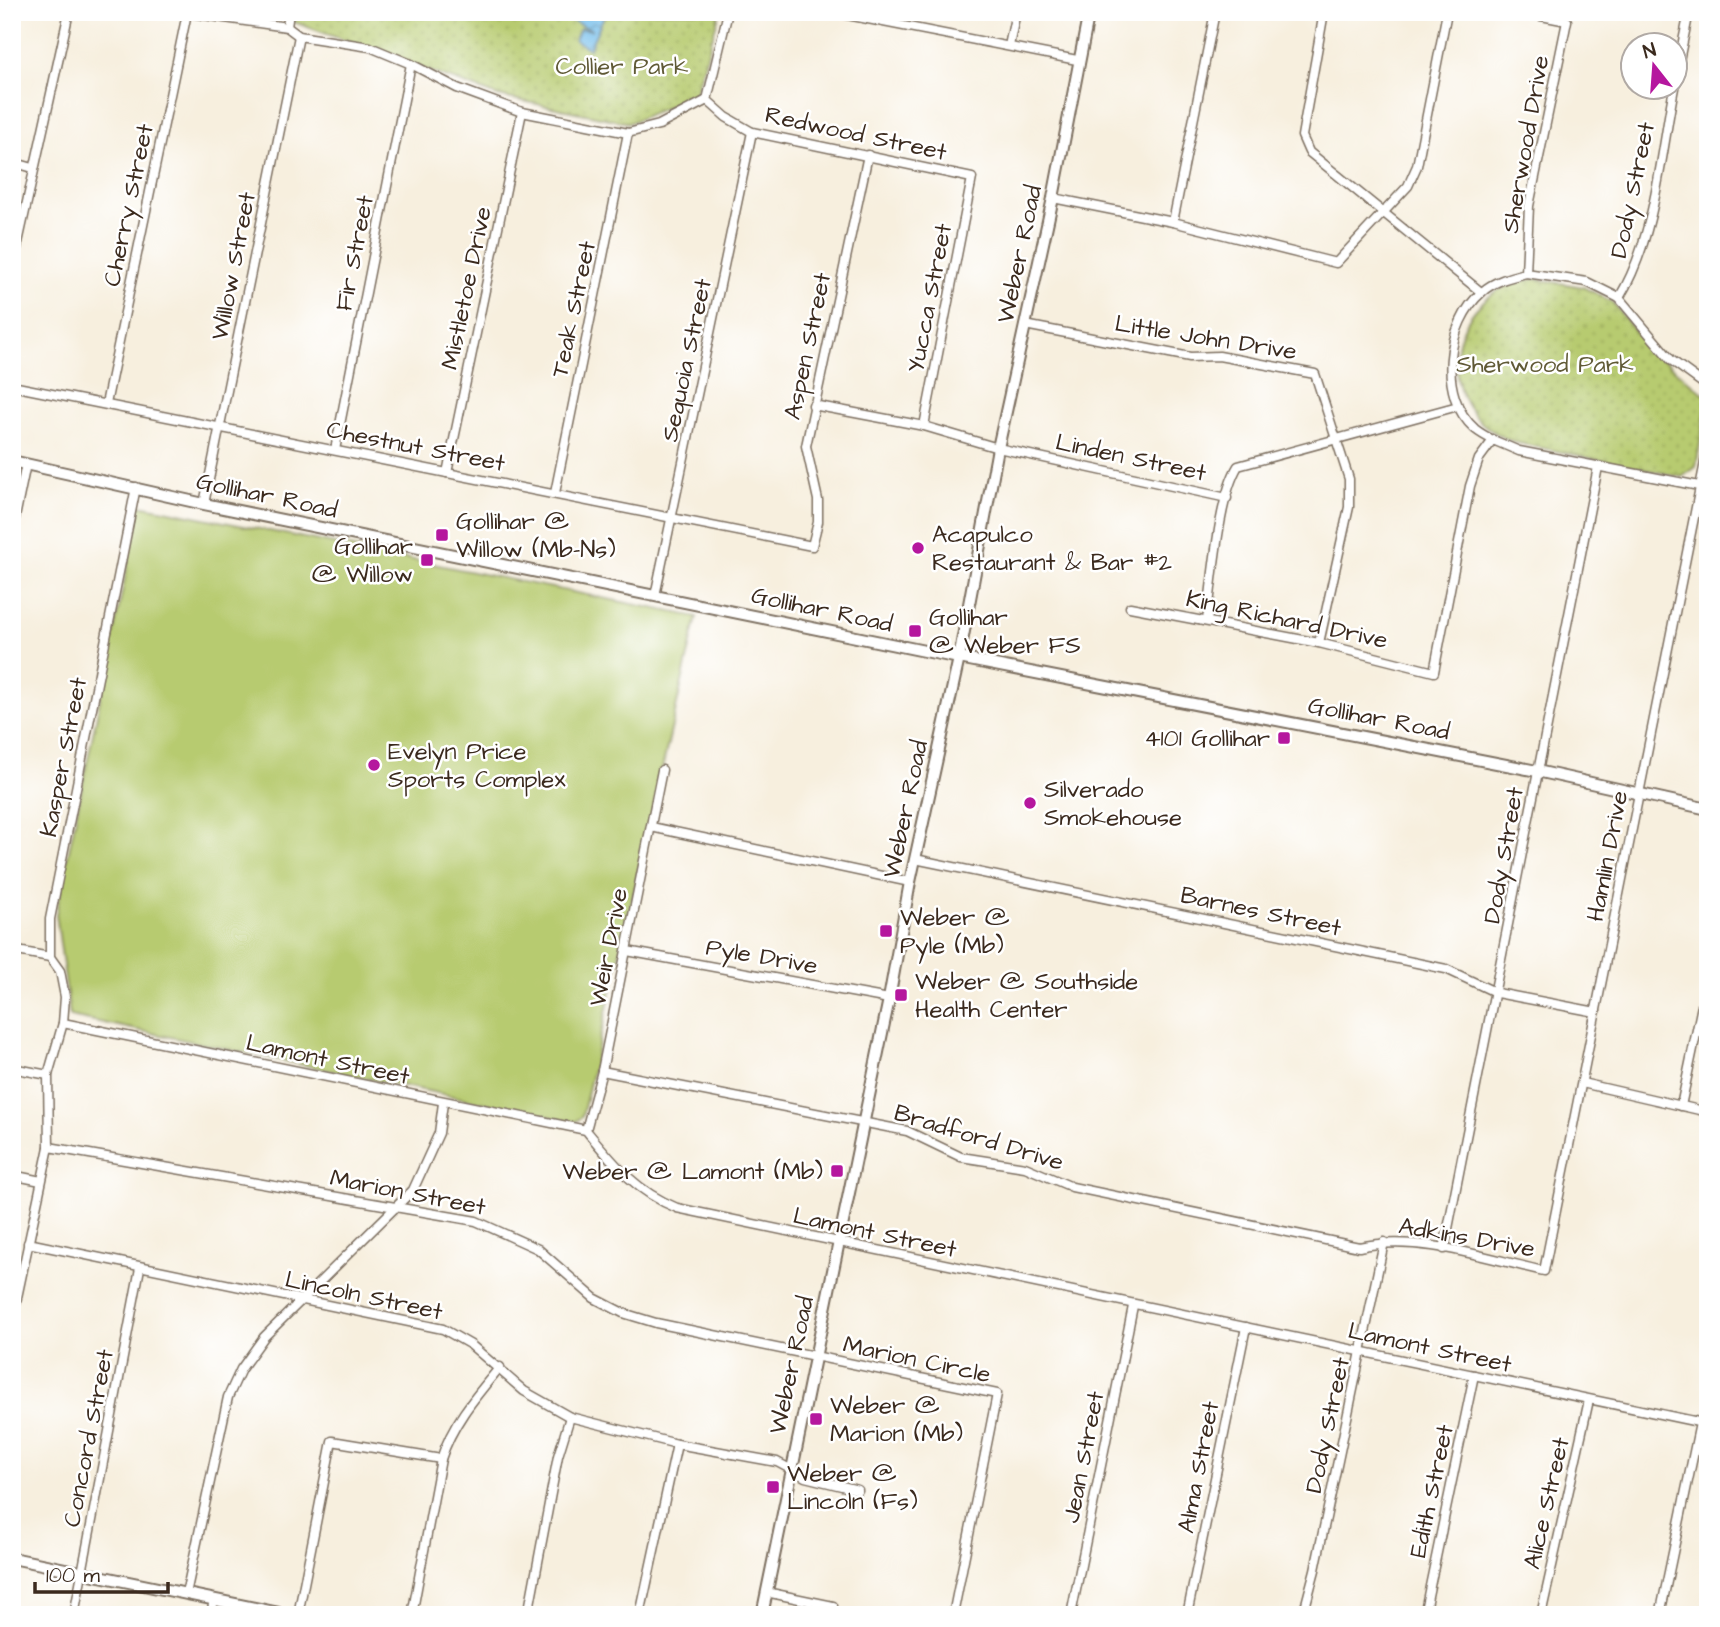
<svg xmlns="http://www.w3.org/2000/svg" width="1720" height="1627" font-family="'Architects Daughter',sans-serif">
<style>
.grass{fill:#b7cb6f;stroke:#797a46;stroke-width:2}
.park{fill:url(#park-dots);stroke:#797a46;stroke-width:2}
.water{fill:url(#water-waves);stroke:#567484;stroke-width:2}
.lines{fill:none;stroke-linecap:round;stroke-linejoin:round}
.minor-casing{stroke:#7d6f61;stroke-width:11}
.secondary-casing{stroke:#7d6f61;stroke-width:14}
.minor{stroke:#fff;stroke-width:8}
.secondary{stroke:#fff;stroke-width:10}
.poi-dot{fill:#b5179e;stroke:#fff;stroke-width:2.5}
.labels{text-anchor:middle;stroke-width:5;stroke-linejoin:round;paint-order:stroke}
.park-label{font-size:24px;fill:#605a36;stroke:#fff}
.street-label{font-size:24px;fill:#3b2a1e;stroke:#fff}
.poi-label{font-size:24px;fill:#3b2a1e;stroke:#fff;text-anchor:start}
</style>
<defs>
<pattern id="park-dots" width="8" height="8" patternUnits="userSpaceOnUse" patternTransform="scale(1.75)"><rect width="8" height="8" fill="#b7cb6f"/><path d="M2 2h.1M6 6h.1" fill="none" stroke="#9eae60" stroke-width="1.8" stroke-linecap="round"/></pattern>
<pattern id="water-waves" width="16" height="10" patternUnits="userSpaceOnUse" patternTransform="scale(1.75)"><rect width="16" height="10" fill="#72bdeb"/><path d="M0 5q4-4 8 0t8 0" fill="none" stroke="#5f9abe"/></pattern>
</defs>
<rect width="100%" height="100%" fill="#fff"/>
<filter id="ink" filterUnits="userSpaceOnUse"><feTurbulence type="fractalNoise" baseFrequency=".0143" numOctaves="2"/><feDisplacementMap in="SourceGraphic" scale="14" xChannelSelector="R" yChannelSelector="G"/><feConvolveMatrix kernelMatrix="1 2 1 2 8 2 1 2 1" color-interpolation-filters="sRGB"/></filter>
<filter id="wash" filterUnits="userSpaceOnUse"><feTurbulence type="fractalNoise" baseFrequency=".00686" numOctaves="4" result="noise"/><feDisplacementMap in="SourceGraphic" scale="28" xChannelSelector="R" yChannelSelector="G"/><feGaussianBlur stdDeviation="1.57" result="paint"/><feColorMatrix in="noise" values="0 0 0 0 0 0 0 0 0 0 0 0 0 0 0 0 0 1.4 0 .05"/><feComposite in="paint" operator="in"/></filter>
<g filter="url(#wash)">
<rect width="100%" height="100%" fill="#f7efde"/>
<polygon class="grass" points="140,505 697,617 582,1117 575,1122 70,1016 56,914"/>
<g class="park">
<polygon points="296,12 484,12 537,23 540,12 720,12 695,95 629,123 498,96 294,22"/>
<path d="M 1536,279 L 1583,287 L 1611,301 L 1649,348 L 1708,397 L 1696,467 L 1682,477 L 1518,443 C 1424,414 1443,287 1536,279 Z"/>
</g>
<polygon class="water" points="568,12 605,14 589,49 575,40 580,28 592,30 566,18"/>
</g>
<g filter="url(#ink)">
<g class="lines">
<defs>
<g id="minor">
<polyline points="183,12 287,27 299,36 370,47 411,64 457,88 522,112 628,133 659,125 707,100 726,117 752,132 972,178 924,426"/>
<polyline points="832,12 1077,60"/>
<polyline points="1324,12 1302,136 1309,152 1481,292"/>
<polyline points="287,27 289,12"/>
<polyline points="1009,46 1016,12"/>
<polyline points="1674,85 1689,12"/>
<polyline points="707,100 728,12"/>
<polyline points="12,162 33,168"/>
<polyline points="1053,198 1173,222 1336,263 1408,186 1417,166 1447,12"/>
<polyline points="1173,222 1215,12"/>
<polyline points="12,270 69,12"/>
<polyline points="1526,273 1587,282 1619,298 1671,360 1708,387"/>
<path d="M 1619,298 C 1655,239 1661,155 1674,88"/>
<polyline points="1025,325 1190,357 1219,356 1315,374 1349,479 1349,507 1319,643"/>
<polyline points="12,386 812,546 818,522 818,500 806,446 868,155"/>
<polyline points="106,404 187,13"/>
<polyline points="813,405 924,426 998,448 1227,498"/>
<polyline points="1493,440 1519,451 1699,486"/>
<polyline points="335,450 411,64"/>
<polyline points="447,473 522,112"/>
<polyline points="555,493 628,133"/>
<polyline points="204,504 299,36"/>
<polyline points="12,532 26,464"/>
<polyline points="655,596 752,132"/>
<path d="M 1130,607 L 1319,643 L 1434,672 L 1470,486 L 1479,459 L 1493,440 C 1487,437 1480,433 1475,429 C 1437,396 1446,323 1482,292 C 1494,281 1510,277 1526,273 L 1529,206 L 1567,21 L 1521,12"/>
<path d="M 1207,620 C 1213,579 1218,499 1238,466 L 1458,406"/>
<polyline points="651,827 910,882"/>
<polyline points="915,859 1446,969 1497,993 1596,1012"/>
<polyline points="12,950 50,957"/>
<polyline points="627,951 889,999"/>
<path d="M 63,1023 L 586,1130 C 614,1164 635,1191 677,1208 L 1708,1424"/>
<polyline points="12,1068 48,1075"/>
<path d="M 602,1071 L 907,1131 L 961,1157 L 1025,1167 L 1072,1187 L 1359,1247 C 1419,1234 1485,1258 1544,1271 L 1708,447"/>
<polyline points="1582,1083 1708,1112"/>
<polyline points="1681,1106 1708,977"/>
<polyline points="586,1130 602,1071 662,770"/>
<polyline points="49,1147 476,1221 538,1249 594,1298 623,1313 656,1323 997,1394 953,1615"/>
<polyline points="12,1175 41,1181"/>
<polyline points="28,1243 443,1329 471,1345 524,1391 570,1417 677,1444 777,1462 805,1477 858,1490"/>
<polyline points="1444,1249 1598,467"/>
<polyline points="12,1321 49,1147 48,1075 63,1023 65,997 60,971 50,957 50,919 136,487"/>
<polyline points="766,1592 833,1606"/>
<polyline points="186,1594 228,1397 241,1369 264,1337 413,1190 439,1133 443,1103"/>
<polyline points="74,1615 140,1268"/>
<polyline points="211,1615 214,1599"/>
<polyline points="298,1615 332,1441 441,1459"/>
<path d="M 412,1615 L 441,1459 C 453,1422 476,1396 500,1367"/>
<polyline points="528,1615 558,1456 570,1417"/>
<polyline points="640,1615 677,1444"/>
<polyline points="1071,1615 1133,1306"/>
<polyline points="1187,1615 1246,1327"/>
<polyline points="1303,1615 1315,1570 1384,1242"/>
<polyline points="1424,1615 1474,1375"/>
<polyline points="1541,1615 1589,1400"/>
<polyline points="1660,1615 1700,1423"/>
</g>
<g id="secondary">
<polyline points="12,461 204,504 959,658 1537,771 1708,809"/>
<polyline points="12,1558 289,1615"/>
<polyline points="762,1615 889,999 910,882 959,658 998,448 1053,198 1089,12"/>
</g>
</defs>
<use href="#minor" class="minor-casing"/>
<use href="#secondary" class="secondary-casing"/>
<use href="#minor" class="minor"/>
<use href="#secondary" class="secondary"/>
</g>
</g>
<g class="poi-dot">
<rect x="435" y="528" width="14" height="14" rx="3.5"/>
<circle cx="918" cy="548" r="7"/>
<rect x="420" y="553" width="14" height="14" rx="3.5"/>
<rect x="908" y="624" width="14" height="14" rx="3.5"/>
<rect x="1277" y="731" width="14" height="14" rx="3.5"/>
<circle cx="374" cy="765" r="7"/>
<circle cx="1030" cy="803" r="7"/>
<rect x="879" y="924" width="14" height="14" rx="3.5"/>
<rect x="894" y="988" width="14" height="14" rx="3.5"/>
<rect x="830" y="1164" width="14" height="14" rx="3.5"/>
<rect x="809" y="1412" width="14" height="14" rx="3.5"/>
<rect x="766" y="1480" width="14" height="14" rx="3.5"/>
</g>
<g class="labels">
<g class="park-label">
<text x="622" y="74">Collier Park</text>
<text x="1545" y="372">Sherwood Park</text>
</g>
<g class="street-label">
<text transform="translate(856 133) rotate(12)" y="8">Redwood Street</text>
<text transform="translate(1525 144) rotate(-80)" y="8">Sherwood Drive</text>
<text transform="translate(1632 190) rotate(-78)" y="8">Dody Street</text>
<text transform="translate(128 205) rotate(-78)" y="8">Cherry Street</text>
<text transform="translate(354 253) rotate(-79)" y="8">Fir Street</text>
<text transform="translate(1019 254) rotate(-78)" y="8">Weber Road</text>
<text transform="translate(233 266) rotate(-79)" y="8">Willow Street</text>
<text transform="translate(466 288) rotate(-78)" y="8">Mistletoe Drive</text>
<text transform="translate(929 298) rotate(-79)" y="8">Yucca Street</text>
<text transform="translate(573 309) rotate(-78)" y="8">Teak Street</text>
<text transform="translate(1206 337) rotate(9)" y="8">Little John Drive</text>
<text transform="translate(807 346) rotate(-78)" y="8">Aspen Street</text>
<text transform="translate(686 360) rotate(-78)" y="8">Sequoia Street</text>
<text transform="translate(416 446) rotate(11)" y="8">Chestnut Street</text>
<text transform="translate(1131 457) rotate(12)" y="8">Linden Street</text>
<text transform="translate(267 495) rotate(12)" y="8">Gollihar Road</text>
<text transform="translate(822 609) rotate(12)" y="8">Gollihar Road</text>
<text transform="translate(1287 619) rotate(12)" y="8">King Richard Drive</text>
<text transform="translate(1379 718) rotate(11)" y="8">Gollihar Road</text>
<text transform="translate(63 757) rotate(-79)" y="8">Kasper Street</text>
<text transform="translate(905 809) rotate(-78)" y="8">Weber Road</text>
<text transform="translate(1503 855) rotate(-80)" y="8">Dody Street</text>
<text transform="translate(1607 856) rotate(-79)" y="8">Hamlin Drive</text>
<text transform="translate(1261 911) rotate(12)" y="8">Barnes Street</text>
<text transform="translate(608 947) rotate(-79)" y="8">Weir Drive</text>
<text transform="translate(762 956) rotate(10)" y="8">Pyle Drive</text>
<text transform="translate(328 1059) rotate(12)" y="8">Lamont Street</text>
<text transform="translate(979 1137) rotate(17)" y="8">Bradford Drive</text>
<text transform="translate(408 1192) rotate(11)" y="8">Marion Street</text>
<text transform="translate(875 1232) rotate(12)" y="8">Lamont Street</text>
<text transform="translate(1467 1237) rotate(10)" y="8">Adkins Drive</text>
<text transform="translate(364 1295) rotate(12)" y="8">Lincoln Street</text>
<text transform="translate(1430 1347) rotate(12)" y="8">Lamont Street</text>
<text transform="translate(917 1359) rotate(12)" y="8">Marion Circle</text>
<text transform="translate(791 1365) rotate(-78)" y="8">Weber Road</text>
<text transform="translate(1327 1425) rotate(-78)" y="8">Dody Street</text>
<text transform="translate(88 1438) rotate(-79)" y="8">Concord Street</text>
<text transform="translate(1083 1457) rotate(-79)" y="8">Jean Street</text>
<text transform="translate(1198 1467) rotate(-79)" y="8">Alma Street</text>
<text transform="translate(1431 1491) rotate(-78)" y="8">Edith Street</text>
<text transform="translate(1546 1503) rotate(-77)" y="8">Alice Street</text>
</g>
<g class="poi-label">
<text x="456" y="529">Gollihar @<tspan x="456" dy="28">Willow (Mb-Ns)</tspan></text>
<text x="932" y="542">Acapulco<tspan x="932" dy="28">Restaurant &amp; Bar #2</tspan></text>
<text x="413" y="554" text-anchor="end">Gollihar<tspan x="413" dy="28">@ Willow</tspan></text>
<text x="929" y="625">Gollihar<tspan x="929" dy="28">@ Weber FS</tspan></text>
<text x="1270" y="746" text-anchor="end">4101 Gollihar</text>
<text x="388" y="759">Evelyn Price<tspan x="388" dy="28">Sports Complex</tspan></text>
<text x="1044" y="797">Silverado<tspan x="1044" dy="28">Smokehouse</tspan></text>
<text x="900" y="925">Weber @<tspan x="900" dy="28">Pyle (Mb)</tspan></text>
<text x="915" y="989">Weber @ Southside<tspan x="915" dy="28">Health Center</tspan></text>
<text x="823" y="1179" text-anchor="end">Weber @ Lamont (Mb)</text>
<text x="830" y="1413">Weber @<tspan x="830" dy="28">Marion (Mb)</tspan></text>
<text x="787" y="1481">Weber @<tspan x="787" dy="28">Lincoln (Fs)</tspan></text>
</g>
</g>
<rect width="1720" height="1627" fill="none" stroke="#fff" stroke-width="42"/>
<g transform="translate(1654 66) rotate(343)"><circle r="33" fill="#ffffff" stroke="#b1aaa5" stroke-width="2"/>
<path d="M0-5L12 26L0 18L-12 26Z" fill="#b5179e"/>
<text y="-10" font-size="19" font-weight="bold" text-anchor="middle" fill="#3b2a1e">N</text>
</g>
<path d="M35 1582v10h133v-10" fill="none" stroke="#3b2a1e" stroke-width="3.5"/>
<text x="46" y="1582" font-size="21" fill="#3b2a1e" stroke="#ffffff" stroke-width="5" paint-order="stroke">100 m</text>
</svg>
